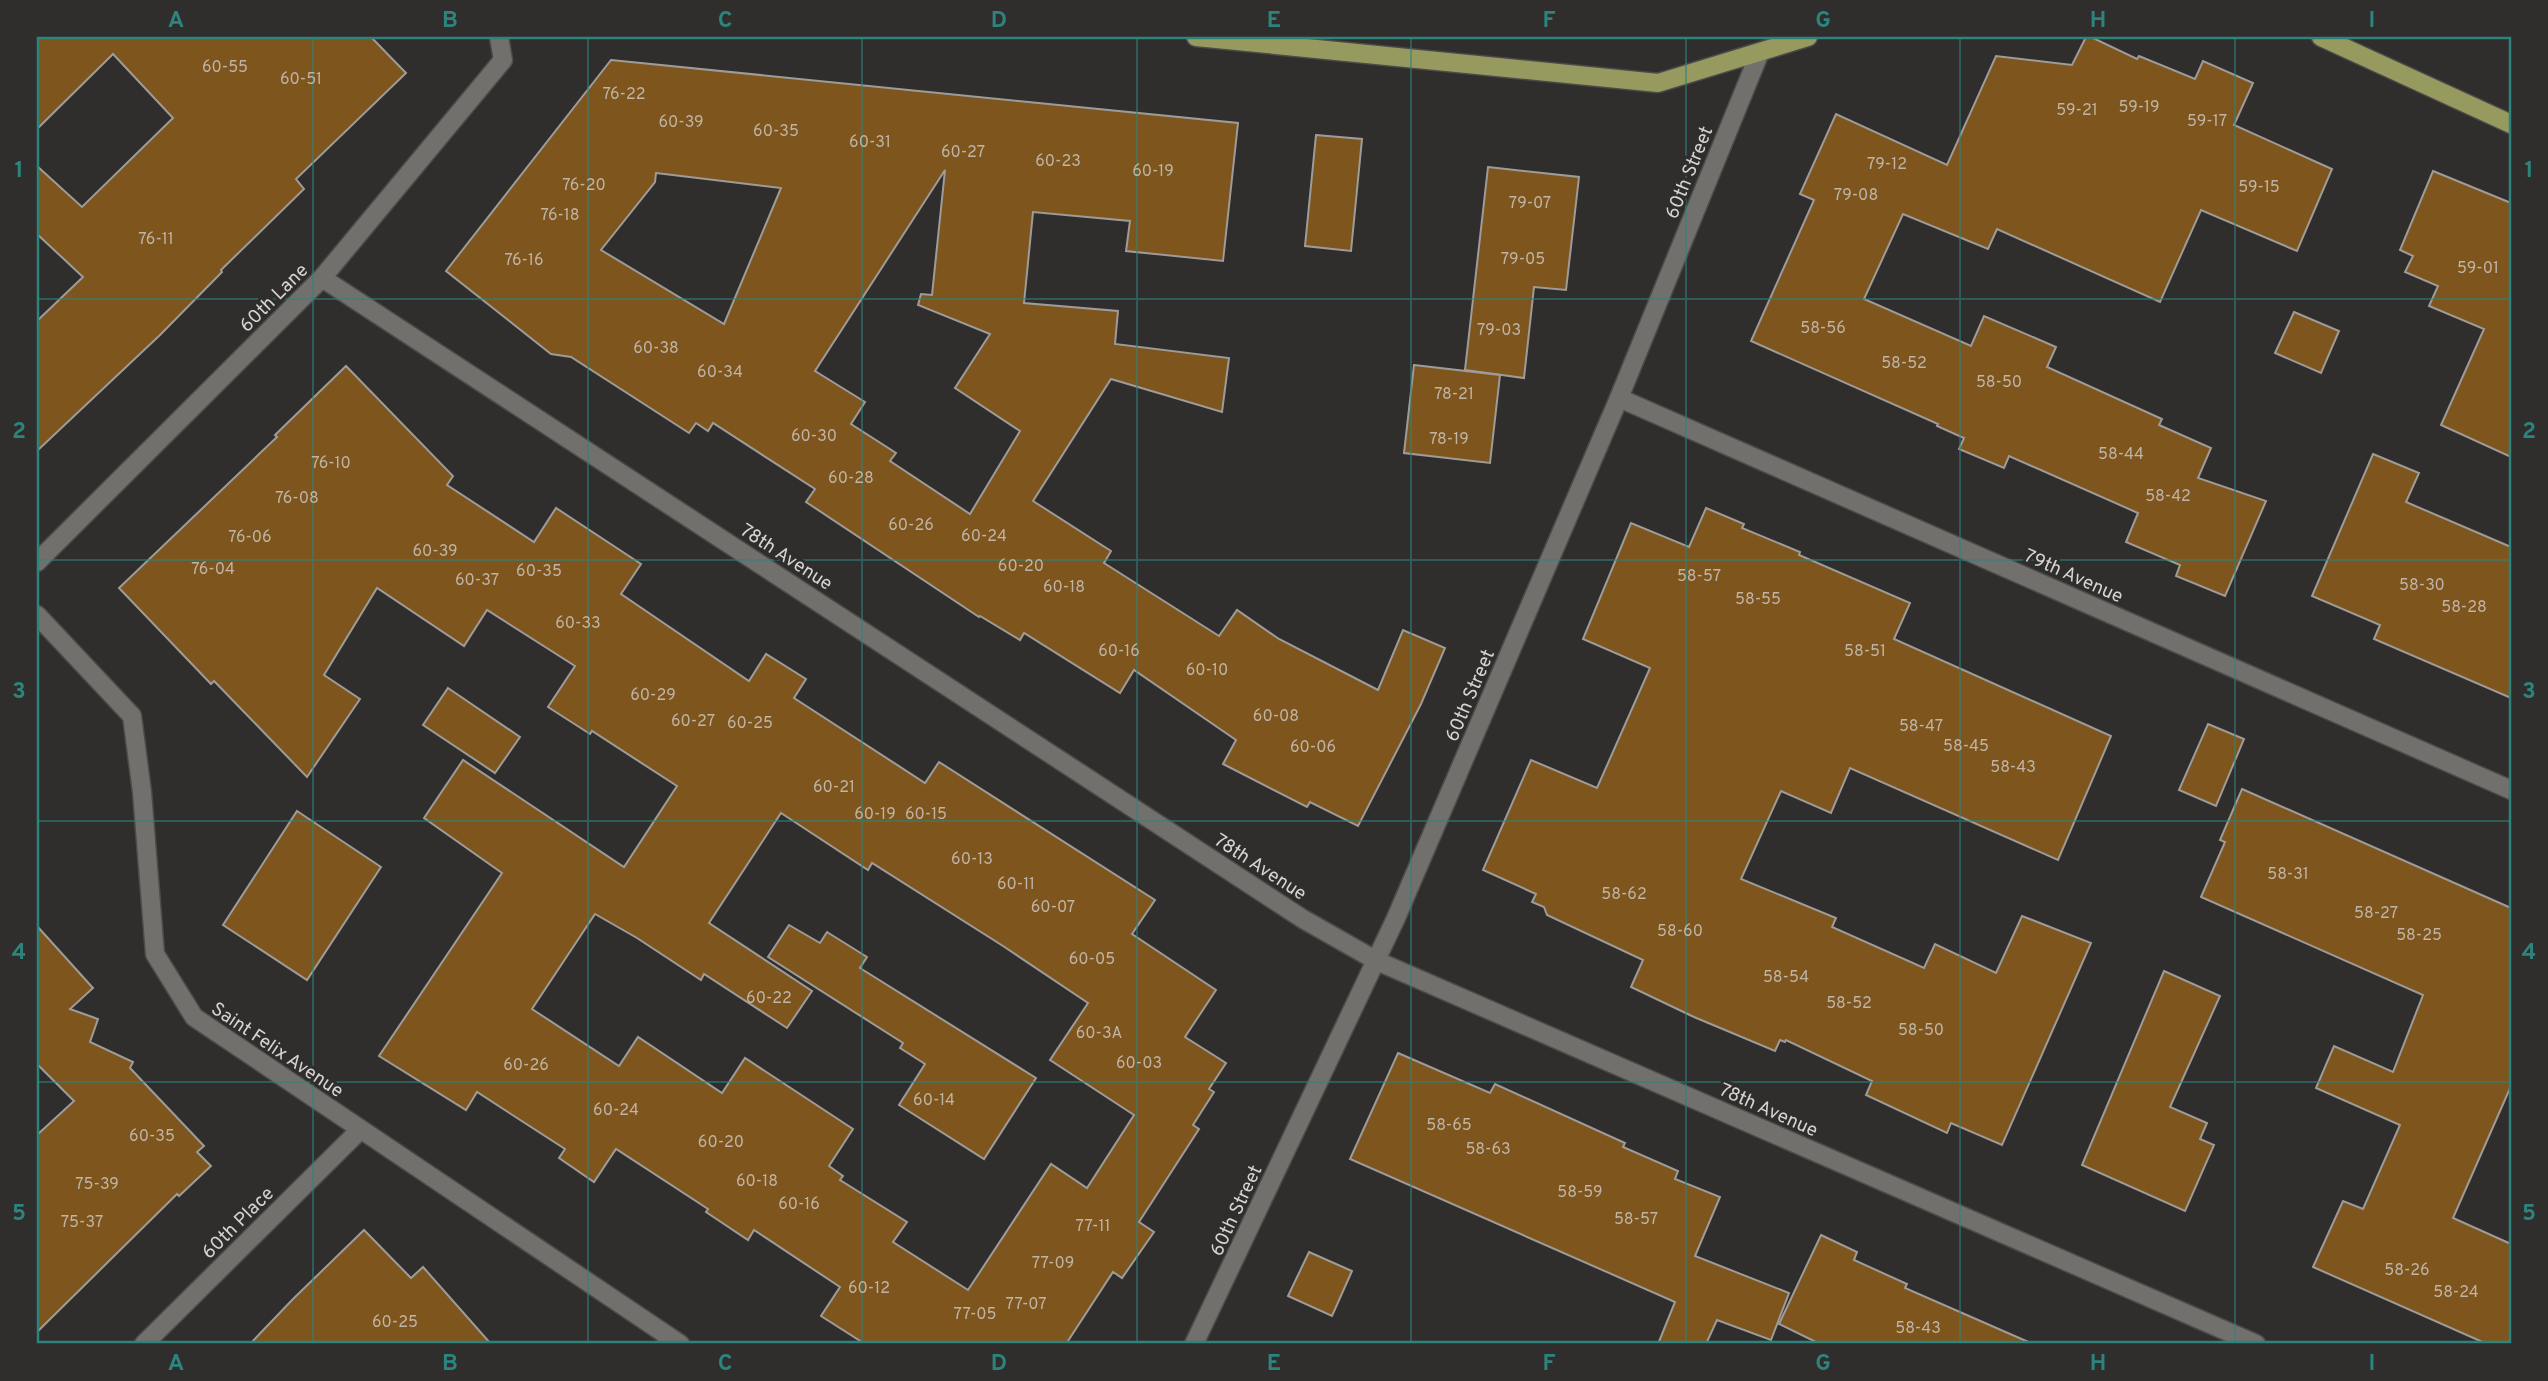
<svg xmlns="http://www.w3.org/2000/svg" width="2548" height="1381" font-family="Overpass,sans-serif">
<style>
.building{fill:#7e551d;stroke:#9e9c9a;stroke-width:2;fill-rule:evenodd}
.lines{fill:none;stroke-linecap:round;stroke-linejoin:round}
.minor-casing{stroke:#4c4b49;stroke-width:21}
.major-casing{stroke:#4c4b49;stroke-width:21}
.minor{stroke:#71706d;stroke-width:18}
.major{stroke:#979a5f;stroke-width:18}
.grid{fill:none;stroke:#2d847d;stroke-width:2;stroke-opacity:0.55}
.labels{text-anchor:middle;stroke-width:6;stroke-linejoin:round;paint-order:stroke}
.number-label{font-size:16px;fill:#bfb4a6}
.street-label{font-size:19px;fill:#d5d4d3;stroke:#2f2e2c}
.neatline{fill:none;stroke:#2d847d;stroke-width:2.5}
.grid-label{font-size:23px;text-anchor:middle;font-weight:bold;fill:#2d847d}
</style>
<rect width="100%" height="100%" fill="#2f2e2c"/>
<g class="building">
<polygon points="37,37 371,37 406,73 296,179 304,189 221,270 222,272 160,335 37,451 37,321 83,277 37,234 37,166 82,207 173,118 113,54 37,129"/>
<polygon points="2086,37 2091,37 2137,59 2139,56 2195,79 2203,61 2253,83 2234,125 2332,169 2297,251 2201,210 2160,302 1997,229 1988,249 1903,214 1864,299 1971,346 1984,316 2056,347 2047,367 2162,419 2159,425 2211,448 2198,478 2266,501 2225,596 2176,576 2180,565 2126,542 2138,513 2009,456 2004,468 1959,449 1964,438 1937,426 1938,424 1751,341 1814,200 1800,194 1836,114 1947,165 1996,56 2072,65"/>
<path d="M 611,60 L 1238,123 L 1223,261 L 1126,251 L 1130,221 L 1033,212 L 1024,303 L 1118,311 L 1115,344 L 1229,358 L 1222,412 L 1111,379 L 1033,501 L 1111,551 L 1104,563 L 1219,636 L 1237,610 L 1279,639 L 1378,690 L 1403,630 L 1445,648 L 1421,704 L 1358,826 L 1310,802 L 1307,807 L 1223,764 L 1236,740 L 1134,670 L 1120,693 L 1024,633 L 1020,640 L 980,616 L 979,617 L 806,502 L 815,489 L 713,423 L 708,431 L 696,423 L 689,433 L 571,357 L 551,354 L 446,271 ZM 945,170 L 932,295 L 921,294 L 918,305 L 990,334 L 955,388 L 1020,431 L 970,514 L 890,461 L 896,453 L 851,424 L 865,402 L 815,371 ZM 656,173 L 781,188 L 724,324 L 601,250 L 655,182 Z"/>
<polygon points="1316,135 1362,139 1351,251 1305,246"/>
<polygon points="1488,167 1579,177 1566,290 1534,287 1524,378 1465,370"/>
<polygon points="2433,171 2511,203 2511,457 2441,425 2484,329 2429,306 2438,286 2405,272 2413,256 2400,250"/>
<polygon points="2294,312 2339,331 2321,373 2275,353"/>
<polygon points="1414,365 1500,375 1490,463 1404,453"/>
<path d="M 346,366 L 453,476 L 447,485 L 534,542 L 556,508 L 641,564 L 621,594 L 749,681 L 766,654 L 806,679 L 794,698 L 925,783 L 939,762 L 1155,900 L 1132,934 L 1216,990 L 1185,1037 L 1226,1063 L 1209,1089 L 1214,1092 L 1193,1125 L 1199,1129 L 1139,1222 L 1154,1232 L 1122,1278 L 1113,1272 L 1066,1344 L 865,1344 L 821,1316 L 840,1287 L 754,1230 L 748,1240 L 706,1212 L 708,1209 L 616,1149 L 594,1182 L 559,1158 L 565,1149 L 477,1092 L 466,1110 L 379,1056 L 502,873 L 424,818 L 463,760 L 624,867 L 677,786 L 592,731 L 590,734 L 548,707 L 575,666 L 487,610 L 464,646 L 377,588 L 324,675 L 360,699 L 307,777 L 214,681 L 211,684 L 119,588 L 277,437 L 275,435 ZM 781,813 L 868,870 L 872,863 L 1003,946 L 1088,1003 L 1050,1060 L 1134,1115 L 1087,1188 L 1051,1164 L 968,1290 L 893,1242 L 907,1222 L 840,1180 L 843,1176 L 829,1166 L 853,1129 L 745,1058 L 722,1093 L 638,1037 L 619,1066 L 532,1009 L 595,914 L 637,938 L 701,980 L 704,974 L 787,1028 L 812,991 L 709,923 Z"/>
<polygon points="2373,454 2419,473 2406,502 2511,547 2511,698 2374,639 2380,625 2312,596"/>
<polygon points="1706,508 1744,524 1742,528 1800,552 1799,555 1910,603 1894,639 2111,736 2058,860 1850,768 1831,813 1781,791 1741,879 1836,918 1832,927 1924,968 1935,944 1996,973 2022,916 2091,943 2002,1145 1951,1123 1947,1133 1866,1095 1872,1081 1786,1040 1785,1042 1780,1040 1775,1051 1694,1017 1631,987 1643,960 1547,915 1544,907 1532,902 1536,894 1483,870 1531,760 1597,788 1650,668 1583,639 1631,523 1689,547"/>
<polygon points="448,688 520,737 495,773 423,725"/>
<polygon points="2208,724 2244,739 2216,806 2179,790"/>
<polygon points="2242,789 2511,908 2511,1086 2453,1218 2511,1244 2511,1344 2487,1344 2313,1267 2343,1201 2363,1209 2400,1125 2316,1088 2334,1046 2393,1072 2423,995 2201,897 2225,842 2220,840"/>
<polygon points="297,811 381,867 307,980 223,925"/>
<polygon points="789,925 820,943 827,932 867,957 860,968 1036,1078 984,1159 899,1105 925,1064 900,1048 903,1043 768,957"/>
<polygon points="37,926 93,988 70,1009 98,1019 90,1042 133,1062 130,1068 204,1146 197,1152 211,1166 179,1196 177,1194 37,1332 37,1135 74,1101 37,1064"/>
<polygon points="2164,971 2220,996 2170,1107 2207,1123 2200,1139 2214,1145 2185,1211 2082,1165"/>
<polygon points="1398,1053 1490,1093 1495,1084 1625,1143 1623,1147 1678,1171 1675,1179 1720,1197 1695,1256 1789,1293 1771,1340 1717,1320 1706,1344 1658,1344 1675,1302 1350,1159"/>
<polygon points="364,1230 411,1278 423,1267 491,1344 250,1344 293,1299"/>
<polygon points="1821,1235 1857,1252 1854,1260 1907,1284 1905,1288 2033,1344 1820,1344 1779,1324"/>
<polygon points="1309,1252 1352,1271 1332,1316 1288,1296"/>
</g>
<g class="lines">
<defs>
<g id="minor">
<polyline points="322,278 1303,919 1377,961 2256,1344"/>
<polyline points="1619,398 2511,790"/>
<polyline points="37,562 322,278 503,60 499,37"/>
<polyline points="37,615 132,716 142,792 155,954 194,1017 680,1344"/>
<polyline points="144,1344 360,1130"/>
<polyline points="1194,1344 1396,918 1619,398 1760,52"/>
</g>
<g id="major">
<polyline points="1196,37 1658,83 1808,37"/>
<polyline points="2321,37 2511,124"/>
</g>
</defs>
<use href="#minor" class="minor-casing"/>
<use href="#major" class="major-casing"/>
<use href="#minor" class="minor"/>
<use href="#major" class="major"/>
</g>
<path class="grid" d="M 313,37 L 313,1344M 588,37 L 588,1344M 862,37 L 862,1344M 1137,37 L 1137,1344M 1411,37 L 1411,1344M 1686,37 L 1686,1344M 1960,37 L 1960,1344M 2235,37 L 2235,1344M 37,299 L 2511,299M 37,560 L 2511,560M 37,821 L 2511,821M 37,1082 L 2511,1082"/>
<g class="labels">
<g class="number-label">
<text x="225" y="72">60-55</text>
<text x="301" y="84">60-51</text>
<text x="624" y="99">76-22</text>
<text x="2139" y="112">59-19</text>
<text x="2077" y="115">59-21</text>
<text x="2207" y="126">59-17</text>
<text x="681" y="127">60-39</text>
<text x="776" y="136">60-35</text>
<text x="870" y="147">60-31</text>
<text x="963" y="157">60-27</text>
<text x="1058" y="166">60-23</text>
<text x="1887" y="169">79-12</text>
<text x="1153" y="176">60-19</text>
<text x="584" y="190">76-20</text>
<text x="2259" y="192">59-15</text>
<text x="1856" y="200">79-08</text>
<text x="1530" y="208">79-07</text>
<text x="560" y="220">76-18</text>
<text x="156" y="244">76-11</text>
<text x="1523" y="264">79-05</text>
<text x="524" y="265">76-16</text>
<text x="2478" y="273">59-01</text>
<text x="1823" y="333">58-56</text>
<text x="1499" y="335">79-03</text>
<text x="656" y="353">60-38</text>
<text x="1904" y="368">58-52</text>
<text x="720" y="377">60-34</text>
<text x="1999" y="387">58-50</text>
<text x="1454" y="399">78-21</text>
<text x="814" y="441">60-30</text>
<text x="1449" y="444">78-19</text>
<text x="2121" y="459">58-44</text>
<text x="331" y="468">76-10</text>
<text x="851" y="483">60-28</text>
<text x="2168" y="501">58-42</text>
<text x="297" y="503">76-08</text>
<text x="911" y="530">60-26</text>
<text x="984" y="541">60-24</text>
<text x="250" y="542">76-06</text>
<text x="435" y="556">60-39</text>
<text x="1021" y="571">60-20</text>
<text x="213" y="574">76-04</text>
<text x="539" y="576">60-35</text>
<text x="1699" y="581">58-57</text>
<text x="477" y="585">60-37</text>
<text x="2422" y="590">58-30</text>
<text x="1064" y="592">60-18</text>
<text x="1758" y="604">58-55</text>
<text x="2464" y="612">58-28</text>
<text x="578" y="628">60-33</text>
<text x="1119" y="656">60-16</text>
<text x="1865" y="656">58-51</text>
<text x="1207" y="675">60-10</text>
<text x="653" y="700">60-29</text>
<text x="1276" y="721">60-08</text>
<text x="693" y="726">60-27</text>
<text x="750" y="728">60-25</text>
<text x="1921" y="731">58-47</text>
<text x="1966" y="751">58-45</text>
<text x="1313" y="752">60-06</text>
<text x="2013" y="772">58-43</text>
<text x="834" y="792">60-21</text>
<text x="875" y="819">60-19</text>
<text x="926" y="819">60-15</text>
<text x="972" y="864">60-13</text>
<text x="2288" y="879">58-31</text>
<text x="1016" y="889">60-11</text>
<text x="1624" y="899">58-62</text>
<text x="1053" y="912">60-07</text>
<text x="2376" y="918">58-27</text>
<text x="1680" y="936">58-60</text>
<text x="2419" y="940">58-25</text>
<text x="1092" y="964">60-05</text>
<text x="1786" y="982">58-54</text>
<text x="769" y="1003">60-22</text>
<text x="1849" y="1008">58-52</text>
<text x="1921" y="1035">58-50</text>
<text x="1099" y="1038">60-3A</text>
<text x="1139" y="1068">60-03</text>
<text x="526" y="1070">60-26</text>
<text x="934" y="1105">60-14</text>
<text x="616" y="1115">60-24</text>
<text x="1449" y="1130">58-65</text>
<text x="152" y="1141">60-35</text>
<text x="721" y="1147">60-20</text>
<text x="1488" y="1154">58-63</text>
<text x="757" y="1186">60-18</text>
<text x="97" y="1189">75-39</text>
<text x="1580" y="1197">58-59</text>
<text x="799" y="1209">60-16</text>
<text x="1636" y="1224">58-57</text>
<text x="82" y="1227">75-37</text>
<text x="1093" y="1231">77-11</text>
<text x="1053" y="1268">77-09</text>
<text x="2407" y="1275">58-26</text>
<text x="869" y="1293">60-12</text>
<text x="2456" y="1297">58-24</text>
<text x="1026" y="1309">77-07</text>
<text x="975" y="1319">77-05</text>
<text x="395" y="1327">60-25</text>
<text x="1918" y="1333">58-43</text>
</g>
<g class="street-label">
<text transform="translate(1688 172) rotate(-68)" y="7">60th Street</text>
<text transform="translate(273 297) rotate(-45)" y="7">60th Lane</text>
<text transform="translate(787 556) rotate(33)" y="7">78th Avenue</text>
<text transform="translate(2074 575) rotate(24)" y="7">79th Avenue</text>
<text transform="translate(1469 695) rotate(-67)" y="7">60th Street</text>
<text transform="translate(1261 866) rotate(33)" y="7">78th Avenue</text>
<text transform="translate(278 1049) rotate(34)" y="7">Saint Felix Avenue</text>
<text transform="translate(1769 1109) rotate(24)" y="7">78th Avenue</text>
<text transform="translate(1235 1210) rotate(-65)" y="7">60th Street</text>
<text transform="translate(237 1222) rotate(-45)" y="7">60th Place</text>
</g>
</g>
<rect width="2548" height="1381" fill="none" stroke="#2f2e2c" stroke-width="77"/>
<rect x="38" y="38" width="2472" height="1304" class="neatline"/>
<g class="grid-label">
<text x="176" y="27">A</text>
<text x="450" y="27">B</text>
<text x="725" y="27">C</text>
<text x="999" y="27">D</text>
<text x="1274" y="27">E</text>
<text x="1549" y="27">F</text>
<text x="1823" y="27">G</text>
<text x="2098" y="27">H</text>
<text x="2372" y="27">I</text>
<text x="19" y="177">1</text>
<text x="2529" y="177">1</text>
<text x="19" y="438">2</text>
<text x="2529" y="438">2</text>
<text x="19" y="698">3</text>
<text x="2529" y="698">3</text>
<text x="19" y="959">4</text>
<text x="2529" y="959">4</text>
<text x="19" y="1220">5</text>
<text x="2529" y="1220">5</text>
<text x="176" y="1370">A</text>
<text x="450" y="1370">B</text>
<text x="725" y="1370">C</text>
<text x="999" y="1370">D</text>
<text x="1274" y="1370">E</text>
<text x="1549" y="1370">F</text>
<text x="1823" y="1370">G</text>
<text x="2098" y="1370">H</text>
<text x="2372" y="1370">I</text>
</g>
</svg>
